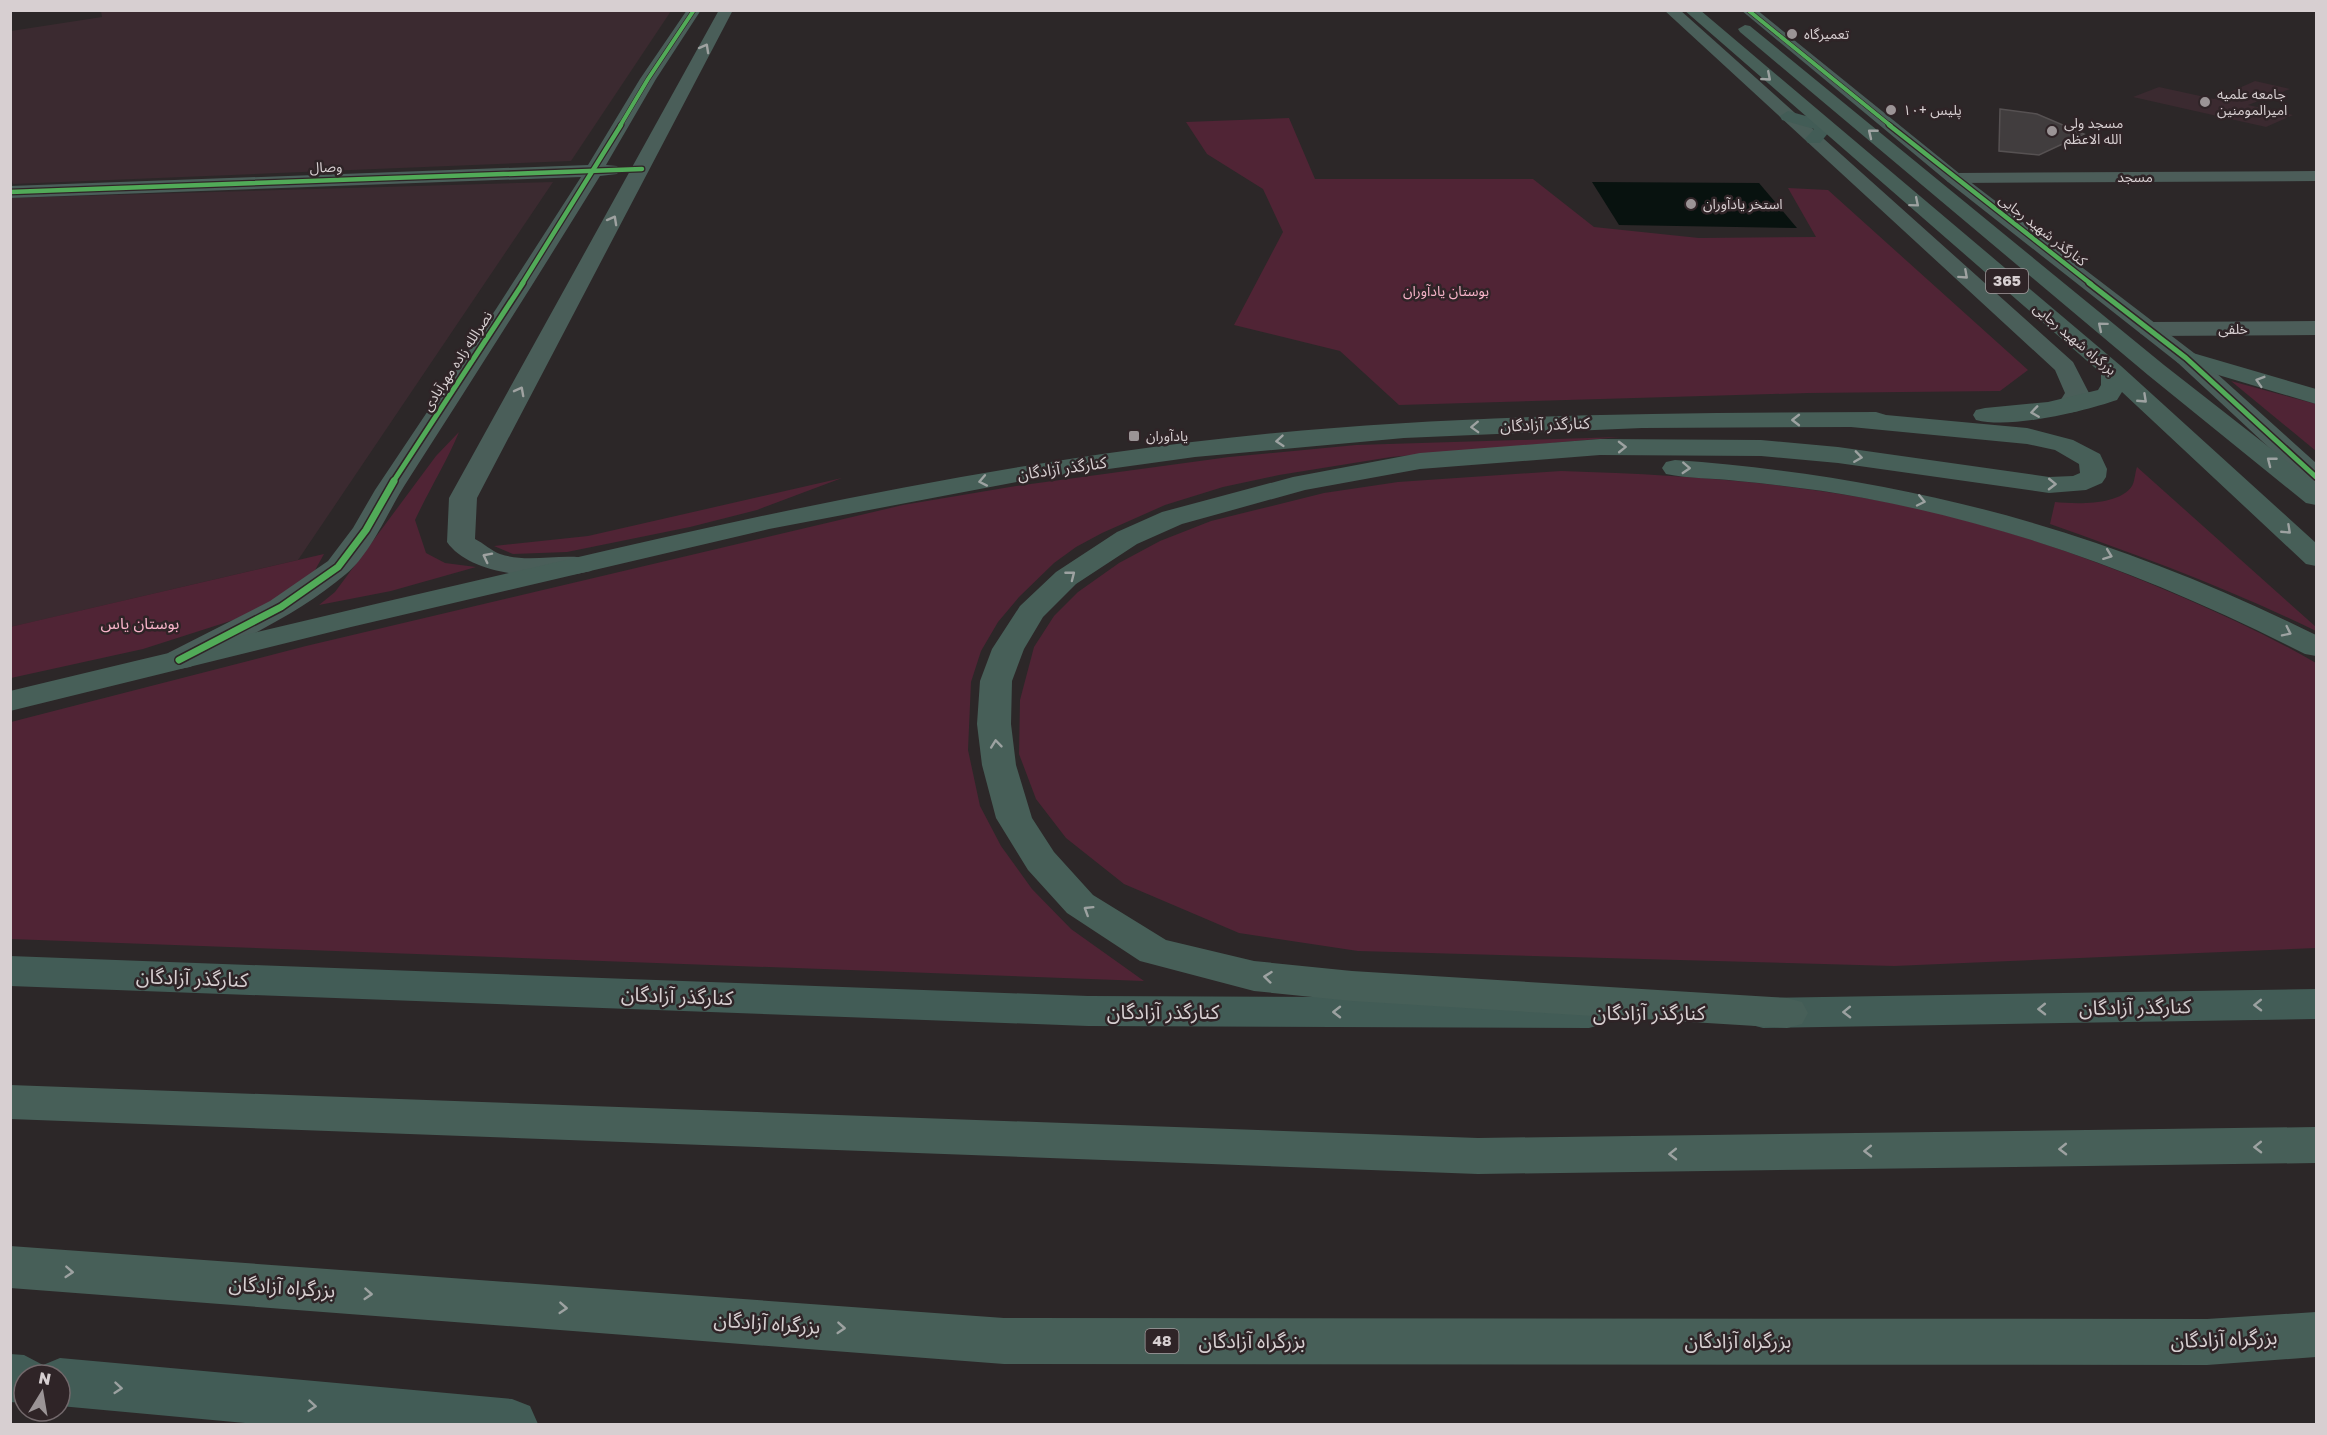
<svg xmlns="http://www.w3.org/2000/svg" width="2327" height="1435" font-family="'Golos Text','Noto Sans Arabic',sans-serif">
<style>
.built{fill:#3b2a30}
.green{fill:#502435}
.water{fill:#08120f}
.building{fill:#413d3e;stroke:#565152;stroke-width:1.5}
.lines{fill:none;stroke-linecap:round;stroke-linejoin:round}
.street{fill:#4c5d59;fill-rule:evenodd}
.secondary{fill:#4a5e59;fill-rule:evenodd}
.primary{fill:#425c56;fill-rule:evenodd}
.highway{fill:#475f58;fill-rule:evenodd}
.cycleway-far3-casing{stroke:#2f2427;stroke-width:5}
.cycleway-far2-casing{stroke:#2f2427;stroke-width:7}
.cycleway-far1-casing{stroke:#2f2427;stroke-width:8}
.cycleway-casing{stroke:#2f2427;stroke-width:10}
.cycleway-far3{stroke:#51ab58;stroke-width:4}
.cycleway-far2{stroke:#51ab58;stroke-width:4.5}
.cycleway-far1{stroke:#51ab58;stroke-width:5}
.cycleway{stroke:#51ab58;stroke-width:7}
.oneway{stroke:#9fa2a1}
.oneway2{stroke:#9da2a1}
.oneway3{stroke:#9ba1a0}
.poi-dot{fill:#9b9496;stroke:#2f2427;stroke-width:2}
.labels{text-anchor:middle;stroke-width:5;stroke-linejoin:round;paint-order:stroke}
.far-poi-label{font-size:14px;fill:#d7cfd1;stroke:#2f2427;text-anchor:start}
.far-street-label{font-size:14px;fill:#d7cfd1;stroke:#2f2427}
.far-park-label{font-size:14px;fill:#f7b4c9;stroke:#2f2427}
.shield{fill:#2f2427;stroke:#a59c9e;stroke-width:1.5}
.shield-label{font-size:15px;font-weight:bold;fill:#d7cfd1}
.street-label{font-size:16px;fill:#d7cfd1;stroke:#2f2427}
.park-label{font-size:16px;fill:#f7b4c9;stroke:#2f2427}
.near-street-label{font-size:20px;fill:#d7cfd1;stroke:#2f2427}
</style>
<rect width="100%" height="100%" fill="#2c2728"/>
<g class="built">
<polygon points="101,11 101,10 671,11 571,161 13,184 10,175 11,31 102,17"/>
<polygon points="2255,81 2290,89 2248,105 2293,115 2266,127 2133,97 2159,87 2214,99"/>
<polygon points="553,182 298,560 11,627 11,198"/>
</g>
<g class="green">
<polygon points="1289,118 1315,179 1533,179 1594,227 1699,238 1816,237 1788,188 1828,190 2028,370 2000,391 1808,393 1399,405 1340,351 1234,325 1283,232 1263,189 1207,154 1186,122"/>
<polygon points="2231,381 2316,404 2316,451"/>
<path d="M 459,432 C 446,463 429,490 415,520 L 426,553 L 445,563 L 476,567 L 391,591 L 319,605 L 335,592 L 436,456 Z"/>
<polygon points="1620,437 1391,457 1279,475 1223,487 1165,505 1102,533 1076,547 1054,563 1019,597 998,622 981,651 971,682 968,750 980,806 1001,846 1032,889 1071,929 1144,981 11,939 11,722 306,646 903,505 1016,486 1229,457 1356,445"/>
<path d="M 2137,467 L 2316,627 L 2316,631 C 2230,589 2141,556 2050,524 L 2055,502 C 2075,504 2119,506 2132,486 C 2135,481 2135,472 2137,467 Z"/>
<path d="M 1561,471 C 1661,474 1760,480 1859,497 C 1971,516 2078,552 2182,597 C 2228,617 2273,638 2316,663 L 2316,948 L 1894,966 L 1358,951 L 1239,933 L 1124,884 L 1066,838 L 1036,799 L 1019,754 L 1020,700 L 1034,647 L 1054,616 L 1078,592 L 1119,563 L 1160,541 L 1211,521 L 1324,493 L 1398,482 Z"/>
<polygon points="842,478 757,510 690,527 567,552 513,554 494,546 588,536"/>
<polygon points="324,554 314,572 297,587 246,616 143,649 11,678 10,627"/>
</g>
<polygon class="water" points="1592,182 1759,183 1797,228 1619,225"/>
<polygon class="building" points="2000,109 2037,114 2084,134 2039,155 1999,151"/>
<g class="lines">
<g class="street">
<polygon points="2316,171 2316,181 1954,183 1948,182 1945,178 1948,174 1954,173"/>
<polygon points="2316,321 2316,335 2149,336 2141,334 2138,329 2141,324 2149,322"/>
</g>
<g class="secondary">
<path d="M 687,10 L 701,10 L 656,79 L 606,165 L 617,166 L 620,170 L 617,174 L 600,176 C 537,278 473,379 408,480 C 390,507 371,554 346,574 C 300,613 243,639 190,667 L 179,669 L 168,667 L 163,660 L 168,653 L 270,601 L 328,561 L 353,528 L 375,490 L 496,309 L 581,177 L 10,198 L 10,186 L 588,165 L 640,79 Z"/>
<path d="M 719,10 L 733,10 L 477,498 L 475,539 C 483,543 492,551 500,554 C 530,564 562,552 591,559 L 595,565 L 591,571 C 552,581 472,578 447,542 L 449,498 Z"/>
<polygon points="1664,10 1680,10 2073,362 2089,393 2078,411 2069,413 2060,411 2057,406 2065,393 2055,370"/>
<polygon points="1741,10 1757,10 1960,174 2194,353 2316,463 2316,485 2307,483 2178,363 1948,182"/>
</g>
<g class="primary">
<polygon points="1788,111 1831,123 1833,127 1820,143 1808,143 1805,139 1814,129 1782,120 1780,116"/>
<polygon points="10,956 1088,996 1589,998 1604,1002 1610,1013 1604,1024 1589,1028 1088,1026 10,986"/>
<polygon points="2316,989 2316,1019 1763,1028 1748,1024 1742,1013 1748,1002 1763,998"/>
<polygon points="10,1354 24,1355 43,1365 60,1358 512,1399 530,1406 538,1424 256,1424 60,1406 60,1375 24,1375 24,1403 10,1402"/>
</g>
<g class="highway">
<path d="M 1684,10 L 1700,10 L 2121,366 L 2316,543 L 2316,566 L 2306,564 L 2122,392 L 2117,400 C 2081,412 2012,429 1976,420 L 1973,415 L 1976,410 L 1985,408 L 2048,402 L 2098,390 L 2101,385 L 2101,373 Z"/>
<polygon points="1745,25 1750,26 2164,365 2316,484 2316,505 2306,503 2148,375 1740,32 1738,29"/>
<polygon points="2186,351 2316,389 2316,404 2178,363 2174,358 2178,353"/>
<path d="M 1876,412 L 1886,415 L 2027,428 L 2073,440 L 2100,454 L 2107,469 L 2106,477 L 2102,483 L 2086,490 L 2049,493 L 1838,463 L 1761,456 L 1600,455 L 1420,469 L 1305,490 L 1182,524 L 1137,544 L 1076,584 L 1043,617 L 1024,649 L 1012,681 L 1011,724 L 1016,765 L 1032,818 L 1054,852 L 1093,895 L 1166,940 L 1254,961 L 1352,971 L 1787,998 L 1802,1002 L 1808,1013 L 1802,1024 L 1787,1028 L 1352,1001 L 1254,991 L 1140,961 L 1067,913 L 1028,870 L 996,818 L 982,765 L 977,724 L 980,681 L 992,649 L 1020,606 L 1056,572 L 1117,532 L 1162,512 L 1293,477 L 1420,453 L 1600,439 L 1761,440 L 1838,447 L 2049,477 L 2073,476 L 2080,473 L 2079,464 L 2055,450 L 2027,444 L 1851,427 L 1642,428 L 1404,438 L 1195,457 L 1022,481 L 769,529 L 351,627 L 10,711 L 10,691 C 192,647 374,604 557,562 C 767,513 978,468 1192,442 C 1419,414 1648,413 1876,412 Z"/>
<path d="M 1675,460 C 1909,477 2106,531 2316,635 L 2316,656 L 2305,654 C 2164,582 2020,527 1864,498 C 1823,490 1780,485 1738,481 C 1714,478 1689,479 1666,474 L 1662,468 L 1666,462 Z"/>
<polygon points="10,1085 1478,1138 2316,1127 2316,1163 1478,1174 10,1119"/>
<polygon points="10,1246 1004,1318 2207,1319 2316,1312 2316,1357 2207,1365 1004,1364 10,1288"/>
</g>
<defs>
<g id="cycleway-far3">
<polyline points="1748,10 1891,126"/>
<polyline points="620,126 648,79 694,10"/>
</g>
<g id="cycleway-far2">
<polyline points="1889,125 2091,284"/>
<polyline points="10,192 642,169"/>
<polyline points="522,284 621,125"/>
</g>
<g id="cycleway-far1">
<polyline points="2089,283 2186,358 2316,477"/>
<polyline points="393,482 523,283"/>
</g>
<polyline id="cycleway" points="179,660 281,607 338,567 366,530 394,481"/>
</defs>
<use href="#cycleway-far3" class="cycleway-far3-casing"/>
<use href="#cycleway-far2" class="cycleway-far2-casing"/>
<use href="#cycleway-far1" class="cycleway-far1-casing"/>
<use href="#cycleway" class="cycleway-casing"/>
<use href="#cycleway-far3" class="cycleway-far3"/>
<use href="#cycleway-far2" class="cycleway-far2"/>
<use href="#cycleway-far1" class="cycleway-far1"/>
<use href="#cycleway" class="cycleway"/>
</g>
<defs><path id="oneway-chevron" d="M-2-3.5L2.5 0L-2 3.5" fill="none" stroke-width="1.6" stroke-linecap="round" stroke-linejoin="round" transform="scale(1.5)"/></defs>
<g class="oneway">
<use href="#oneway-chevron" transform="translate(705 48) rotate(-61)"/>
<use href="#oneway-chevron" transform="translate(613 220) rotate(-61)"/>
<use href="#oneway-chevron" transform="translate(1964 275) rotate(42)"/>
<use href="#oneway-chevron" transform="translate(520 391) rotate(-62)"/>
<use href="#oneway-chevron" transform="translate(487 557) rotate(-153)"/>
</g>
<g class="oneway2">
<use href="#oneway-chevron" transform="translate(1767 77) rotate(41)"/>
<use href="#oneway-chevron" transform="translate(1872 133) rotate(-141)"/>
<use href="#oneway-chevron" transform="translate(1915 203) rotate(40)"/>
<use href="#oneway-chevron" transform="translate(2102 326) rotate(-140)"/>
<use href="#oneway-chevron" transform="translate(2260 381) rotate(-163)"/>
<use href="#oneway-chevron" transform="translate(2143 399) rotate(43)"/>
<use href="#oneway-chevron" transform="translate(2035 412) rotate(172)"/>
<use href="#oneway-chevron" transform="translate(1796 420) rotate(180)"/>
<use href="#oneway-chevron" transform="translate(1475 427) rotate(178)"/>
<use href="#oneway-chevron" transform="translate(1280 441) rotate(175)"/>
<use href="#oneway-chevron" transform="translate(1622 447) rotate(-1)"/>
<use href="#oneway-chevron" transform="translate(1858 457) rotate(8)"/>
<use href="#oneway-chevron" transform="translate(2271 461) rotate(-142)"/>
<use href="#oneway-chevron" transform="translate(1686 468) rotate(3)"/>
<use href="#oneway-chevron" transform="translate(983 481) rotate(169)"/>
<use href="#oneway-chevron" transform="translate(2052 484) rotate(1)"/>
<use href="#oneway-chevron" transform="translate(1921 501) rotate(12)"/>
<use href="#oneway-chevron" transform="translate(2287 530) rotate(43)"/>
<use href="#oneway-chevron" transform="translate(2108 555) rotate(21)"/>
<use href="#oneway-chevron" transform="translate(1071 575) rotate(-38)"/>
<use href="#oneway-chevron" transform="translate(2287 632) rotate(26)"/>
<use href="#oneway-chevron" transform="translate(996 744) rotate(-96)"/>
<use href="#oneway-chevron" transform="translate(1088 910) rotate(-148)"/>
<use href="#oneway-chevron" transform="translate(1268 977) rotate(-174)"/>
<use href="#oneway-chevron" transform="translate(2258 1147) rotate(179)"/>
<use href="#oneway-chevron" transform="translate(2063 1149) rotate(179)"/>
<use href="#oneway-chevron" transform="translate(1868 1151) rotate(179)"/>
<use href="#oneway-chevron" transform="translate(1673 1154) rotate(179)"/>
<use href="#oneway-chevron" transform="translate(69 1272) rotate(4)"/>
<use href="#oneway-chevron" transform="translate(368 1294) rotate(4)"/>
<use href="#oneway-chevron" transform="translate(563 1308) rotate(4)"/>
<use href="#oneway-chevron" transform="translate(841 1328) rotate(4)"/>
</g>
<g class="oneway3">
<use href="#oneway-chevron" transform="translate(2258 1005) rotate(179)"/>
<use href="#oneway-chevron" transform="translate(2042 1009) rotate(179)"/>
<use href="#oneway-chevron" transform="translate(1337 1012) rotate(-180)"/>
<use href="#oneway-chevron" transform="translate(1847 1012) rotate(179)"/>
<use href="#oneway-chevron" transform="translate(118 1388) rotate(5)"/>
<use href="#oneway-chevron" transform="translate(312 1406) rotate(5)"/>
</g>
<g class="poi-dot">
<circle cx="1792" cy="34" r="6"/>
<circle cx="2205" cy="102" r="6"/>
<circle cx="1891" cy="110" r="6"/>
<circle cx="2052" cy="131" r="6"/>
<circle cx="1691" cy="204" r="6"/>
<rect x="1128" y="430" width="12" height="12" rx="3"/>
</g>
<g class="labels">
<g class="far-poi-label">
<text x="1804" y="39">تعمیرگاه</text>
<text x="2217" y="99">جامعه علمیه<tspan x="2217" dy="16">امیرالمومنین</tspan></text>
<text x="1903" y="115">پلیس +۱۰</text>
<text x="2064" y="128">مسجد ولی<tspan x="2064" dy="16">الله الاعظم</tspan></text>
<text x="1703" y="209">استخر یادآوران</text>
<text x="1146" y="441">یادآوران</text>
</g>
<g class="far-street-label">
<text transform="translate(326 167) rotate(-2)" y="5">وصال</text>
<text x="2135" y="182">مسجد</text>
<text transform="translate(2043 230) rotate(38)" y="5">کنارگذر شهید رجایی</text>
<text x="2233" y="334">خلفی</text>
<text transform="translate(2075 339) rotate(40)" y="5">بزرگراه شهید رجایی</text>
<text transform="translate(457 361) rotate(-57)" y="5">نصرالله زاده مهرآبادی</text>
</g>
<g class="far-park-label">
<text x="1446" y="296">بوستان یادآوران</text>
</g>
<g class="shield">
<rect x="1986" y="269" width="42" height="24" rx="4.5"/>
<rect x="1145.5" y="1329" width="33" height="24" rx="4.5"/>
</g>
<g class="shield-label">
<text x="2007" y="286">365</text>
<text x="1162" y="1346">48</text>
</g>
<g class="street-label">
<text transform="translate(1545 424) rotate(-2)" y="6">کنارگذر آزادگان</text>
<text transform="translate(1062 468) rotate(-8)" y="6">کنارگذر آزادگان</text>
</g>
<g class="park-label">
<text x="140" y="629">بوستان یاس</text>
</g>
<g class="near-street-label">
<text transform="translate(192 978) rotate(2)" y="7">کنارگذر آزادگان</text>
<text transform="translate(677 996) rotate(2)" y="7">کنارگذر آزادگان</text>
<text transform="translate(2135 1007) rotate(-1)" y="7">کنارگذر آزادگان</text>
<text x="1163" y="1019">کنارگذر آزادگان</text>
<text x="1649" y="1020">کنارگذر آزادگان</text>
<text transform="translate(282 1287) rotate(4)" y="7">بزرگراه آزادگان</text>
<text transform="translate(767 1323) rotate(4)" y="7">بزرگراه آزادگان</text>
<text transform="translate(2224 1339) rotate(-2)" y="7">بزرگراه آزادگان</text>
<text x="1252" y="1348">بزرگراه آزادگان</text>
<text x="1738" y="1348">بزرگراه آزادگان</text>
</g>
</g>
<rect width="2327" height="1435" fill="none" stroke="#d7cfd1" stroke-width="24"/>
<g transform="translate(42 1393) rotate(11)"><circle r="28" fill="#2f2427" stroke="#72686b" stroke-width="1.5"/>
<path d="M0-4.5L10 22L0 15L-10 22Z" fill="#9b9496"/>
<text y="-9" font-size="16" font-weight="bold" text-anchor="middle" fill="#d7cfd1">N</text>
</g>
</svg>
